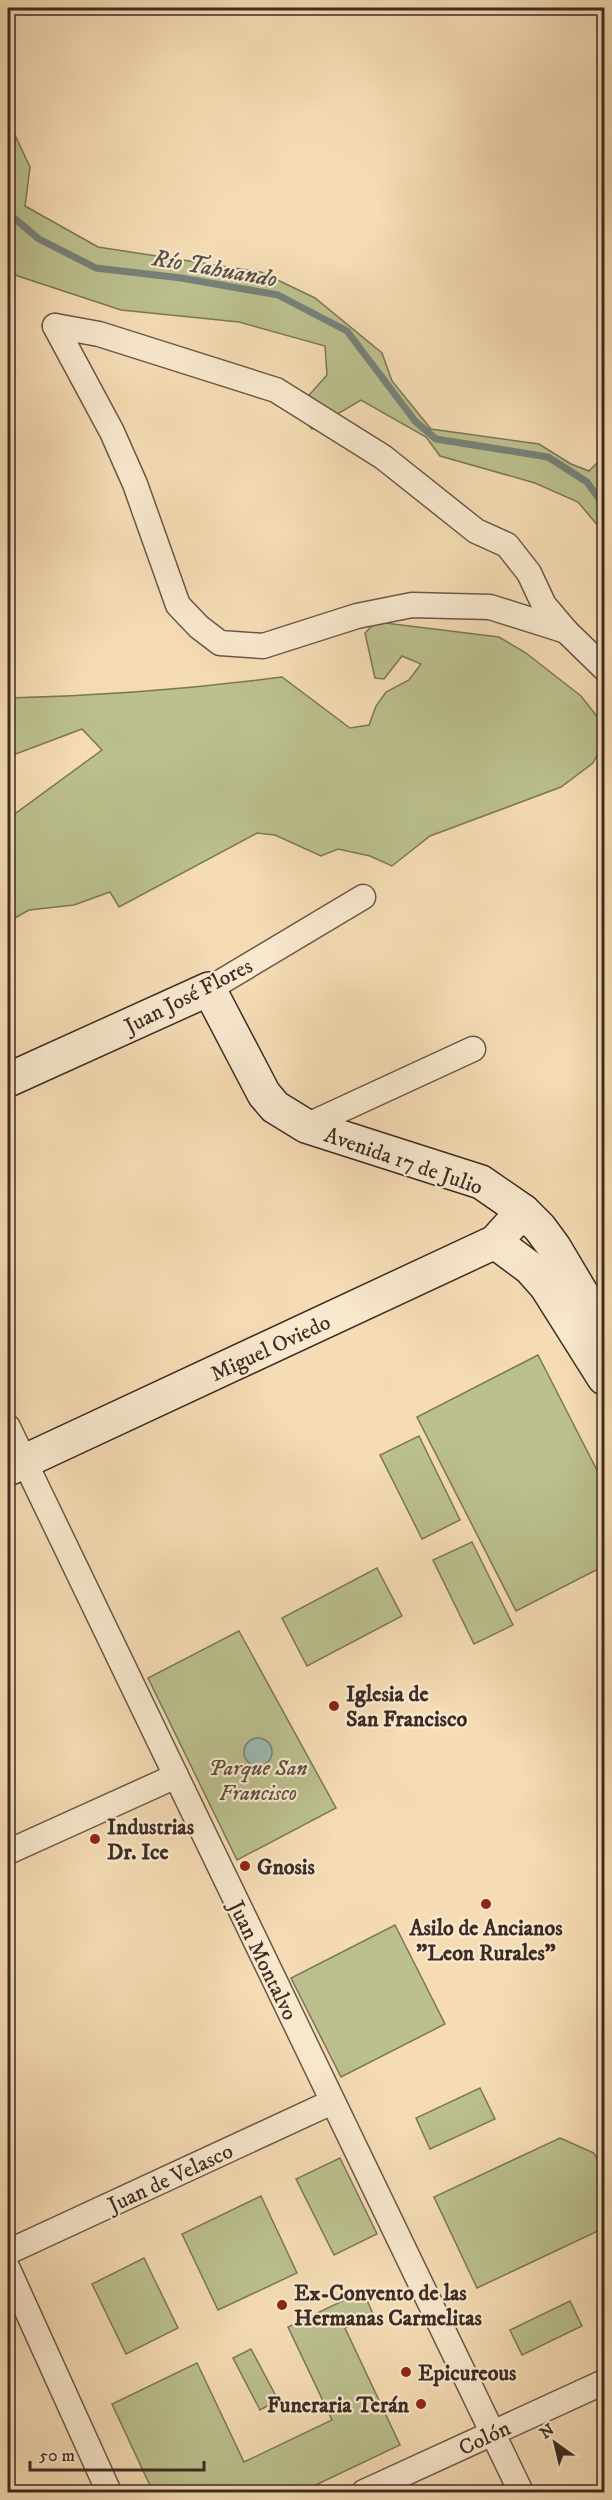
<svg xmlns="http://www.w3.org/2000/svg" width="612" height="2500" font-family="'IM FELL DW Pica',serif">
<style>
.green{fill:#bbc08e;stroke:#7c765a;stroke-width:1.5}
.water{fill:#9dbab2;stroke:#77817a;stroke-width:1.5}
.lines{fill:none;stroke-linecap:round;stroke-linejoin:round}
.stream{stroke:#77817a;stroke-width:7}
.street-casing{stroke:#6b5749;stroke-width:27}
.secondary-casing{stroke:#3d2b25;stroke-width:36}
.street{stroke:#f8e8ce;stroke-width:24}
.secondary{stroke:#f8e8ce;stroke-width:33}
.poi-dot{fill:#8f2418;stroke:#f8e8ce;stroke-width:2}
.labels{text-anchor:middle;stroke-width:4.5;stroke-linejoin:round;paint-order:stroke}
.street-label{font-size:22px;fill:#3d2b25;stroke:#f8e8ce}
.poi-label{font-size:22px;font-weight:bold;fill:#3d2b25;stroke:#f8e8ce;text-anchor:start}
.park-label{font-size:22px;font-style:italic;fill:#5c503f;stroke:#f8e8ce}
.water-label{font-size:24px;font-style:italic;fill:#554f48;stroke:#f8e8ce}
</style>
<rect width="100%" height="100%" fill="#f5dcb4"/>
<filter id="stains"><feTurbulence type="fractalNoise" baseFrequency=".00333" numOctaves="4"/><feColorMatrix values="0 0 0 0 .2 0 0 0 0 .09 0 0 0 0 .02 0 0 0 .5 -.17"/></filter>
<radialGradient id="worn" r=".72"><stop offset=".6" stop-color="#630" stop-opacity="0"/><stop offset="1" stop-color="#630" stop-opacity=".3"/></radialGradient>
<g class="green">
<polygon points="8,120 30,167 25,206 98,247 261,272 315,298 382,353 392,381 431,429 539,444 571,464 589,471 598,462 604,434 604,533 578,502 535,483 440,456 426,437 361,400 312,429 295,411 327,375 325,346 239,322 121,310 15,275 8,267"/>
<path d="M 385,623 L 499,637 L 526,653 L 581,696 L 599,719 L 604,741 L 593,763 L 561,787 L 430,836 L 392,866 L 370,856 L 338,849 L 321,856 L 275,835 L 257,833 L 119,907 L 110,892 L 74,905 L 29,910 L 8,922 L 8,819 L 102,750 L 82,729 L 8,757 L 8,698 C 100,696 191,689 282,677 L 350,728 L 369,725 L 376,706 L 386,692 L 409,680 L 421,664 L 402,656 L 384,679 L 375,678 L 365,633 L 373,625 Z"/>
<polygon points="538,1355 604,1484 604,1566 516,1611 417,1417"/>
<polygon points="419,1436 460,1520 422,1539 380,1455"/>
<polygon points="472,1542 513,1625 474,1644 433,1560"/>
<polygon points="377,1568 402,1616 307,1666 282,1618"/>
<polygon points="239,1631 336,1808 237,1860 148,1678"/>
<polygon points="395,1925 445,2024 341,2077 291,1978"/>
<polygon points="480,2088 495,2119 430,2149 416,2118"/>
<polygon points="560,2138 594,2153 604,2175 604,2216 598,2231 477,2288 434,2197"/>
<polygon points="340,2158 377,2234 334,2255 296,2179"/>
<polygon points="261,2196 297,2273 218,2310 182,2234"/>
<polygon points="144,2258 178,2328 126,2354 92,2284"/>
<polygon points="363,2291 373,2314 345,2328 400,2445 301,2492 153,2492 112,2404 197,2363 244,2462 332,2420 288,2327"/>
<polygon points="570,2301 582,2326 522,2355 510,2330"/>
<polygon points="251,2349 278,2400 260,2410 233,2358"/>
</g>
<circle class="water" cx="258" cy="1752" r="14"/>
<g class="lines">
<polyline class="stream" points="8,213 39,239 96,268 181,278 278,295 347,331 415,421 436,439 548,457 587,482 604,506"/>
<defs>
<g id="street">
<polyline points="55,326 112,432 135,484 178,605 199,627 220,643 263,646 357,616 412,605 490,607 566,631"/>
<polyline points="55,326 99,334 276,390 383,457 476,531 507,545 529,573 544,605 566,631 604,668"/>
<polyline points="209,989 363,897"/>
<polyline points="306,1126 473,1049"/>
<polyline points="8,1427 521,2492"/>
<polyline points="8,1852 176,1776"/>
<polyline points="8,2252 332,2102"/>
<polyline points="8,2269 109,2492"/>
<polyline points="364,2492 604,2382"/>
</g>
<g id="secondary">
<polyline points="8,1080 209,989 264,1094 275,1107 306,1126 481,1182 523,1211 540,1228 554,1247 604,1331"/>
<polyline points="495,1242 530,1268 546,1286 604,1378"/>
<polyline points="8,1469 495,1242 523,1211"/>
</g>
</defs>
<use href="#street" class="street-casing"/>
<use href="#secondary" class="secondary-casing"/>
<use href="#street" class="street"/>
<use href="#secondary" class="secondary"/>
</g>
<g class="poi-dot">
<circle cx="334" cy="1706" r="6"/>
<circle cx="95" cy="1839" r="6"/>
<circle cx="245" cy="1866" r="6"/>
<circle cx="486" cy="1904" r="6"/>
<circle cx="282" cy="2305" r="6"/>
<circle cx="406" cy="2372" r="6"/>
<circle cx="421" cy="2404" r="6"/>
</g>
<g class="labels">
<g class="street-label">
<text transform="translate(188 995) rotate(-27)" y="8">Juan José Flores</text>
<text transform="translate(404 1160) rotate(19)" y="8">Avenida 17 de Julio</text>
<text transform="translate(270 1347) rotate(-25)" y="8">Miguel Oviedo</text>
<text transform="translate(264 1960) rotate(64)" y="8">Juan Montalvo</text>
<text transform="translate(170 2177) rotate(-25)" y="8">Juan de Velasco</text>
<text transform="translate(484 2437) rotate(-25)" y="8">Colón</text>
</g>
<g class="poi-label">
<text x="346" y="1701">Iglesia de<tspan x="346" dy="25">San Francisco</tspan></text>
<text x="107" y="1834">Industrias<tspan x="107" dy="25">Dr. Ice</tspan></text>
<text x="257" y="1874">Gnosis</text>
<text x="486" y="1935" text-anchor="middle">Asilo de Ancianos<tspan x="486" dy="25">"Leon Rurales"</tspan></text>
<text x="294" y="2300">Ex-Convento de las<tspan x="294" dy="25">Hermanas Carmelitas</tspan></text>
<text x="418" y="2380">Epicureous</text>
<text x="409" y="2412" text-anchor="end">Funeraria Terán</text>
</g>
<g class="park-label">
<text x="258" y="1775">Parque San<tspan x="258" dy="25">Francisco</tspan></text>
</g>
<g class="water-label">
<text transform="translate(215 268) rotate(10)" y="8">Río Tahuando</text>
</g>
</g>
<rect width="612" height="2500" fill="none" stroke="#f5dcb4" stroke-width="30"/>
<rect x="9" y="9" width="594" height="2482" fill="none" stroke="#3d2b25" stroke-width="3"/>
<rect x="15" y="15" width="582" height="2470" fill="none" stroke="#3d2b25" stroke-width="1.5"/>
<g transform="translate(555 2443) rotate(326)" stroke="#f8e8ce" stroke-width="4.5" paint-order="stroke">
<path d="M0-4.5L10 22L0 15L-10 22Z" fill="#3d2b25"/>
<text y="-9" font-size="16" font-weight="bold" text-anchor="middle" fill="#3d2b25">N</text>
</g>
<path d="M30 2461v9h174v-9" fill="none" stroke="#3d2b25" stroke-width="3"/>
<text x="39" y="2461" font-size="18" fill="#3d2b25" stroke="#f8e8ce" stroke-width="4.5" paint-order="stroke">50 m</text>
<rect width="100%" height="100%" filter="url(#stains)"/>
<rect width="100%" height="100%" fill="url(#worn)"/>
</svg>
